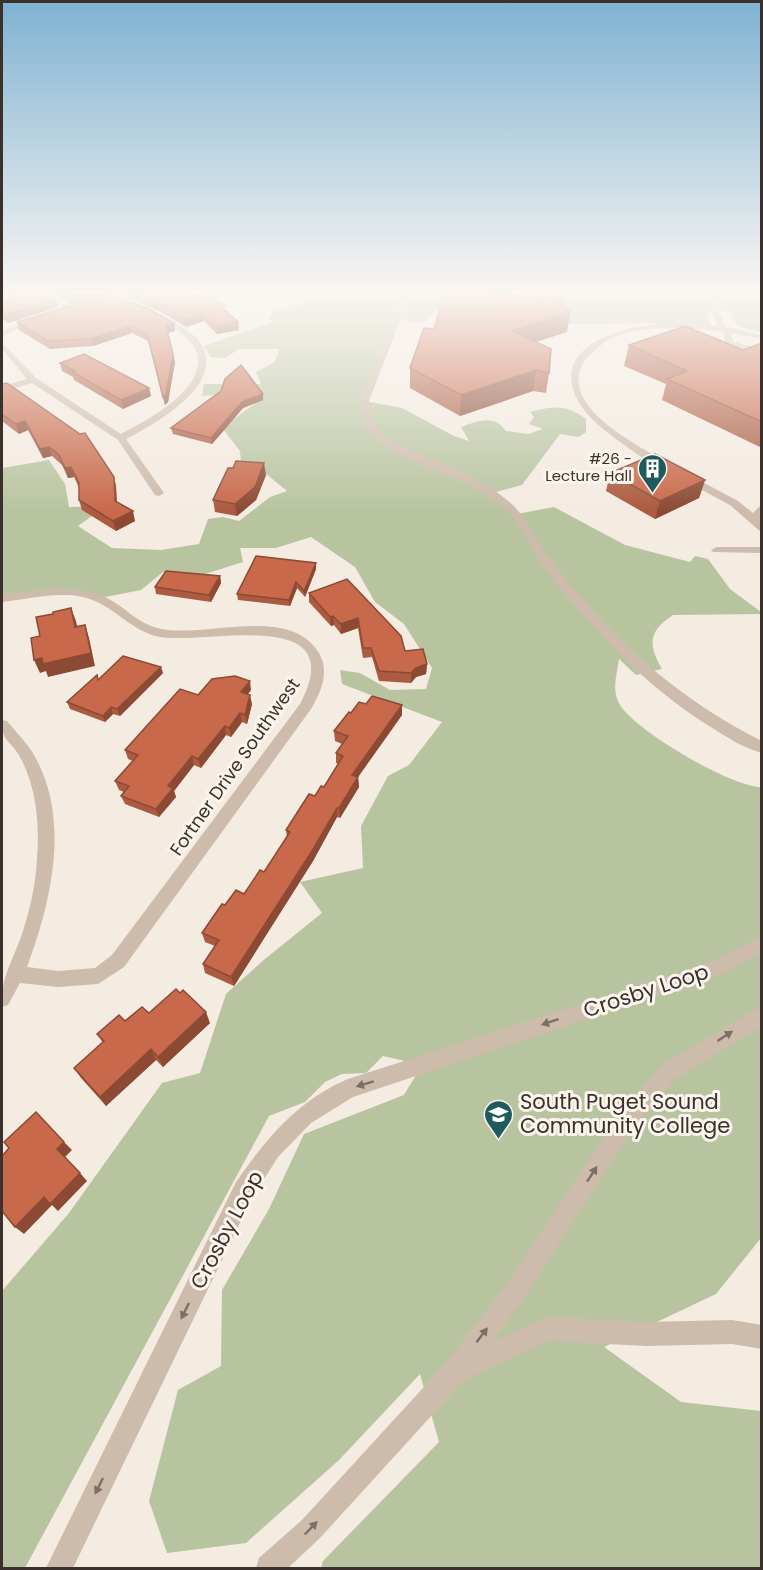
<svg xmlns="http://www.w3.org/2000/svg" width="763" height="1570" font-family="Poppins,sans-serif">
<style>
.green{fill:#b8c4a0}
.lines{fill:none;stroke-linecap:round;stroke-linejoin:round}
.stream{stroke:#7fb0b2;stroke-width:4}
.minor{fill:#cdbbac;fill-rule:evenodd}
.wall{fill:#ac5a40}
.shaded-wall{fill:#8c4a34}
.building{fill:#c8694b;stroke:#8c4a34;stroke-width:1.5}
.oneway{fill:#7d6f65}
.labels{text-anchor:middle;stroke-width:6;stroke-linejoin:round;paint-order:stroke}
.far-poi-label{font-size:15px;fill:#3b302b;stroke:#fbf5ee;text-anchor:end}
.street-label{font-size:18px;fill:#3b302b;stroke:#fbf5ee}
.near-street-label{font-size:21px;fill:#3b302b;stroke:#fbf5ee}
.near-poi-label{font-size:21px;fill:#3b302b;stroke:#fbf5ee;text-anchor:start}
</style>
<rect width="100%" height="100%" fill="#f4ebe1"/>
<path class="green" d="M 301,292 L 761,292 L 761,332 C 744,328 735,328 728,310 L 707,313 L 711,324 L 703,328 L 658,327 L 654,323 L 570,324 L 558,327 L 476,307 L 436,310 L 425,321 L 410,322 L 398,316 L 365,401 L 402,408 L 454,436 L 469,441 L 461,427 C 478,421 494,414 506,431 L 528,434 L 543,429 L 529,424 L 534,417 L 530,412 C 553,406 566,404 586,419 L 586,432 L 579,437 L 560,434 L 522,485 L 492,493 L 517,514 L 554,507 L 625,545 L 690,562 L 695,556 L 708,559 L 730,589 L 761,612 L 761,614 L 673,615 C 648,631 648,645 662,669 L 636,675 L 619,659 C 617,674 611,691 620,705 C 636,731 731,787 761,787 L 761,1238 L 716,1294 L 604,1347 L 681,1402 L 761,1411 L 761,1568 L 321,1568 L 323,1561 L 439,1442 L 420,1374 L 339,1460 L 246,1543 L 167,1553 L 149,1501 L 178,1390 L 221,1366 L 222,1290 L 269,1209 L 304,1134 L 404,1095 L 422,1065 L 383,1056 L 366,1073 L 342,1074 L 325,1082 L 305,1102 L 269,1116 L 25,1568 L 2,1568 L 2,1291 L 69,1213 L 162,1083 L 200,1073 L 226,994 L 265,959 L 322,913 L 300,882 L 363,868 L 361,826 L 388,776 L 409,765 L 442,722 L 342,684 L 340,670 L 360,673 L 390,690 L 426,689 L 432,668 L 404,624 L 375,602 L 355,567 L 311,537 L 276,548 L 240,548 L 243,562 L 202,575 L 163,572 L 141,590 L 100,598 L 79,593 L 2,598 L 2,468 L 49,460 L 65,484 L 69,507 L 106,506 L 78,526 L 112,548 L 161,550 L 199,544 L 208,519 L 223,517 L 239,521 L 270,497 L 287,491 L 260,469 L 241,465 L 240,451 L 222,428 L 257,402 L 228,394 L 202,396 L 204,384 L 261,384 L 256,372 L 275,362 L 279,349 L 239,349 L 225,358 L 211,357 L 204,346 L 273,322 L 269,318 L 273,312 L 308,301 Z"/>
<g class="lines">
<g class="stream">
<polyline points="498,292 515,299"/>
<polyline points="541,300 564,292"/>
</g>
<g class="minor">
<polygon points="34,292 44,292 74,308 67,310"/>
<polygon points="116,292 128,292 94,303 90,301"/>
<path d="M 403,292 L 411,292 L 369,401 C 370,416 376,426 385,438 C 425,459 472,471 507,500 C 525,514 531,533 544,551 C 551,561 559,570 567,580 C 621,648 684,702 762,741 L 762,753 C 743,748 725,736 709,726 C 644,685 593,630 546,570 C 534,554 527,535 515,520 C 501,502 480,490 460,480 C 425,463 360,451 361,401 Z"/>
<path d="M 704,292 L 712,292 L 725,327 L 762,335 L 762,339 L 731,333 L 733,342 L 762,349 L 762,354 L 726,346 L 723,332 C 691,327 636,324 606,341 C 602,344 597,349 592,353 C 580,363 575,377 581,393 C 593,423 643,449 670,464 L 670,468 L 666,469 C 647,463 627,447 611,435 C 561,399 552,351 621,331 C 652,322 685,323 717,326 Z"/>
<path d="M 154,314 L 160,314 C 174,322 192,330 201,344 C 226,385 155,424 126,439 L 164,493 L 159,496 L 155,495 L 118,440 L 32,383 L 2,392 L 2,386 L 27,379 L 2,349 L 2,343 L 36,378 L 121,434 C 148,420 218,383 193,345 C 184,332 167,325 154,318 Z"/>
<polygon points="34,317 41,319 2,336 2,331"/>
<polygon points="683,476 691,476 738,501 753,513 762,504 760,520 762,533 730,505 683,480"/>
<polygon points="717,547 762,547 762,553 713,552 711,550"/>
<path d="M 52,589 C 74,589 96,590 114,602 C 128,611 141,624 157,628 C 202,640 289,603 319,653 C 330,672 321,692 311,709 L 124,967 L 98,984 L 58,987 L 20,983 L 8,1005 L 2,1007 C 0,978 13,961 22,934 C 30,910 36,883 37,858 C 40,824 36,785 19,755 C 9,739 2,742 2,720 L 7,721 C 15,731 24,740 31,750 C 72,815 52,900 27,967 L 58,971 L 95,968 L 112,955 L 300,704 C 353,604 203,645 160,637 C 134,632 119,612 97,602 C 69,588 31,599 2,602 L 2,594 Z"/>
<path d="M 762,935 L 762,952 L 723,974 L 353,1097 L 311,1123 L 278,1157 L 252,1198 L 73,1568 L 46,1568 L 236,1182 C 266,1139 298,1100 348,1079 L 712,962 Z"/>
<polygon points="762,1006 762,1026 675,1079 625,1141 522,1301 492,1342 547,1317 647,1322 732,1320 762,1325 762,1349 732,1344 647,1346 548,1341 464,1380 320,1538 288,1568 256,1568 259,1558 302,1520 445,1364 506,1285 611,1127 661,1065"/>
</g>
</g>
<g class="wall">
<polygon points="2,292 42,292 56,299 58,307 8,323 2,319 2,300 9,298"/>
<polygon points="49,292 114,292 71,304"/>
<polygon points="120,292 190,292 226,311 238,322 239,330 217,334 204,321 186,327 161,312 121,295"/>
<polygon points="17,322 174,323 175,331 168,333 175,362 168,402 165,405 148,341 132,333 93,346 50,349 19,330"/>
<polygon points="567,332 536,342 549,373 546,393 533,391 460,416 410,388 410,368"/>
<polygon points="762,343 762,448 662,400 666,384 624,366 629,345 743,350"/>
<polygon points="60,363 149,388 151,396 123,409 74,380 73,377 62,371"/>
<polygon points="2,384 114,477 116,486 117,502 135,521 116,531 82,510 79,500 79,488 74,477 68,478 62,465 52,456 43,458 28,430 19,434 2,421"/>
<polygon points="221,391 263,394 263,400 243,408 212,444 173,434 171,428"/>
<polygon points="610,473 705,480 699,498 655,519 606,491"/>
<polygon points="266,475 256,500 237,516 215,512 213,500"/>
<polygon points="316,569 305,597 297,588 290,606 238,600 237,594"/>
<polygon points="220,576 221,583 211,602 156,594 155,587"/>
<polygon points="347,579 405,651 427,664 426,674 416,677 411,683 379,681 372,657 363,658 358,628 341,634 334,625 331,626 309,602 309,593"/>
<polygon points="163,673 120,716 113,714 105,722 70,709 67,702 98,680"/>
<polygon points="251,690 248,694 252,704 247,724 242,722 231,737 226,735 201,768 194,765 174,791 176,797 159,817 125,804 121,796 124,792 119,790 115,781 133,761 128,759 125,750 198,695"/>
<polygon points="351,713 402,715 358,777 359,787 340,818 337,817 313,861 234,986 205,973 203,964 215,946 205,942 202,933 225,905 244,894 264,872 287,838 286,830 315,796 324,787 339,764 336,763 336,753 342,744 335,741 334,731"/>
<polygon points="149,1013 210,1023 163,1067 156,1060 106,1106 81,1078 74,1068 103,1043 97,1034 125,1021"/>
</g>
<g class="shaded-wall">
<polygon points="82,292 114,292 71,304 69,296"/>
<polygon points="56,299 58,307 8,323 6,315"/>
<polygon points="202,313 204,321 186,327 185,319"/>
<polygon points="570,313 567,332 510,350 512,331"/>
<polygon points="238,322 239,330 217,334 216,326"/>
<polygon points="174,323 175,331 167,333 166,326"/>
<polygon points="130,326 132,333 93,346 91,339"/>
<polygon points="173,354 175,362 168,402 165,405 163,397"/>
<polygon points="536,370 533,391 460,416 461,395"/>
<polygon points="149,388 151,396 123,409 121,400"/>
<polygon points="263,394 263,400 243,408 212,444 211,438 242,402"/>
<polygon points="25,421 28,430 19,434 16,424"/>
<polygon points="49,447 52,456 43,458 40,449"/>
<polygon points="264,463 266,475 256,500 237,516 235,504"/>
<polygon points="71,467 74,477 68,478 65,468"/>
<polygon points="114,477 116,486 117,511 115,501"/>
<polygon points="705,480 699,498 655,519 660,501"/>
<polygon points="133,511 135,521 116,531 113,521"/>
<polygon points="316,563 316,569 305,597 304,591"/>
<polygon points="220,576 221,583 211,602 209,595"/>
<polygon points="296,582 297,588 290,606 289,600"/>
<polygon points="71,608 76,621 80,640 75,627"/>
<polygon points="333,616 334,625 331,626 330,617"/>
<polygon points="358,618 358,628 341,634 341,624"/>
<polygon points="85,625 89,638 95,666 48,677 46,671 40,673 34,660"/>
<polygon points="427,664 426,674 416,677 411,683 411,673 416,668"/>
<polygon points="161,667 163,673 120,716 117,709"/>
<polygon points="250,681 251,690 242,701 241,692"/>
<polygon points="250,695 252,704 247,724 245,715"/>
<polygon points="402,705 402,715 358,777 359,787 340,818 339,808 352,775"/>
<polygon points="111,707 113,714 105,722 103,716"/>
<polygon points="240,713 242,722 231,737 229,728"/>
<polygon points="225,726 226,735 201,768 198,759"/>
<polygon points="192,756 194,765 174,791 176,797 159,817 156,809 168,786"/>
<polygon points="337,808 337,817 313,861 234,986 231,977"/>
<polygon points="206,1012 210,1023 163,1067 158,1057"/>
<polygon points="151,1049 156,1060 106,1106 100,1097"/>
<polygon points="64,1142 72,1150 64,1158 57,1149"/>
<polygon points="80,1173 87,1181 58,1211 52,1205 24,1234 15,1227 44,1197"/>
</g>
<g class="building">
<polygon points="8,292 42,292 56,299 6,315 2,312 2,300 10,298 17,299"/>
<polygon points="62,292 82,292 69,296"/>
<polygon points="131,292 190,292 206,298 211,297 226,306 222,307 238,322 216,326 202,313 185,319 160,303"/>
<polygon points="445,292 462,292 559,298 570,313 512,331 551,349 549,373 536,370 461,395 410,368 424,328 434,329"/>
<polygon points="108,294 149,309 174,323 166,326 173,354 166,394 163,397 147,333 130,326 91,339 48,341 17,322"/>
<polygon points="685,326 743,350 762,343 762,422 667,379 687,371 629,345"/>
<polygon points="84,354 149,388 121,400 72,372 75,371 60,363"/>
<polygon points="241,365 263,394 242,402 211,438 171,428 221,391 225,379"/>
<polygon points="7,383 80,434 85,433 114,477 115,501 133,511 113,521 79,500 79,483 71,467 65,468 59,455 49,447 40,449 25,421 16,424 2,414 2,384"/>
<polygon points="655,454 705,480 660,501 610,473"/>
<polygon points="236,461 264,463 255,487 235,504 213,500 228,468 233,468"/>
<polygon points="256,556 316,563 304,591 296,582 289,600 237,594"/>
<polygon points="166,571 220,576 209,595 155,587"/>
<polygon points="347,579 401,636 405,651 423,649 427,664 416,668 411,673 379,671 371,648 363,648 358,618 341,624 333,616 330,617 309,593"/>
<polygon points="71,608 75,627 85,625 91,653 43,664 42,658 34,660 31,638 40,636 36,617 53,614 53,612"/>
<polygon points="123,656 161,667 117,709 111,707 103,716 67,702 97,675 98,680"/>
<polygon points="235,676 250,681 241,692 250,695 245,715 240,713 229,728 225,726 198,759 192,756 168,786 173,788 156,809 121,796 129,786 115,781 138,755 125,750 180,689 198,695 212,679"/>
<polygon points="372,696 402,705 352,775 358,777 339,808 337,808 312,851 231,977 203,964 219,940 202,933 222,904 225,905 236,890 244,894 260,870 264,872 290,832 286,830 309,794 315,796 321,786 324,787 343,756 336,753 348,736 334,731 349,712 351,713 359,702 366,704"/>
<polygon points="176,989 180,993 183,990 206,1012 158,1057 151,1049 100,1097 74,1068 104,1041 97,1034 119,1015 125,1021 142,1007 149,1013"/>
<polygon points="36,1112 64,1142 57,1149 80,1173 50,1204 44,1197 15,1227 2,1211 2,1156 9,1148 4,1142"/>
</g>
<defs><path id="oneway-solid" d="M-6-.8H1V-3.2L6.5 0L1 3.2V.8H-6Z" transform="scale(1.5)"/></defs>
<g class="oneway">
<use href="#oneway-solid" transform="translate(550 1022) rotate(162)"/>
<use href="#oneway-solid" transform="translate(725 1036) rotate(-33)"/>
<use href="#oneway-solid" transform="translate(365 1084) rotate(163)"/>
<use href="#oneway-solid" transform="translate(592 1174) rotate(-57)"/>
<use href="#oneway-solid" transform="translate(185 1311) rotate(116)"/>
<use href="#oneway-solid" transform="translate(482 1335) rotate(-53)"/>
<use href="#oneway-solid" transform="translate(99 1486) rotate(116)"/>
<use href="#oneway-solid" transform="translate(311 1528) rotate(-46)"/>
</g>
<linearGradient id="sky" x2="0" y2="1"><stop stop-color="#7eb2d2"/><stop offset="0.57" stop-color="#faf6f2"/><stop offset="1" stop-color="#faf6f2" stop-opacity="0"/></linearGradient>
<rect width="763" height="512" fill="url(#sky)"/>
<defs>
<symbol id="building-pin" viewBox="-11 -11 22 30"><path d="M0 17L-7.5 6A9.5 9.5 0 1 1 7.5 6Z" fill="#1f5a5e" stroke="#fbf5ee"/><path d="M-4-6H4V6H1V3H-1V6H-4ZM-2.5-4.3h1.7v1.8h-1.7ZM.8-4.3h1.7v1.8H.8ZM-2.5-1h1.7V.8h-1.7ZM.8-1h1.7V.8H.8Z" fill="#fff"/></symbol>
<symbol id="university-pin" viewBox="-11 -11 22 30"><path d="M0 17L-7.5 6A9.5 9.5 0 1 1 7.5 6Z" fill="#1f5a5e" stroke="#fbf5ee"/><path d="M0-5L7-2L0 1L-7-2ZM-4 1L0 2.5L4 1V4Q0 6-4 4Z" fill="#fff"/></symbol>
</defs>
<g fill-rule="evenodd">
<use href="#building-pin" x="636" y="452" width="33" height="45"/>
<use href="#university-pin" x="482" y="1098" width="33" height="45"/>
</g>
<g class="labels">
<g class="far-poi-label">
<text x="632" y="464">#26 -<tspan x="632" dy="17">Lecture Hall</tspan></text>
</g>
<g class="street-label">
<text transform="translate(235 767) rotate(-55)" y="6">Fortner Drive Southwest</text>
</g>
<g class="near-street-label">
<text transform="translate(646 991) rotate(-18)" y="7">Crosby Loop</text>
<text transform="translate(227 1230) rotate(-62)" y="7">Crosby Loop</text>
</g>
<g class="near-poi-label">
<text x="520" y="1109">South Puget Sound<tspan x="520" dy="24">Community College</tspan></text>
</g>
</g>
<rect width="763" height="1570" fill="none" stroke="#3b302b" stroke-width="6"/>
</svg>
